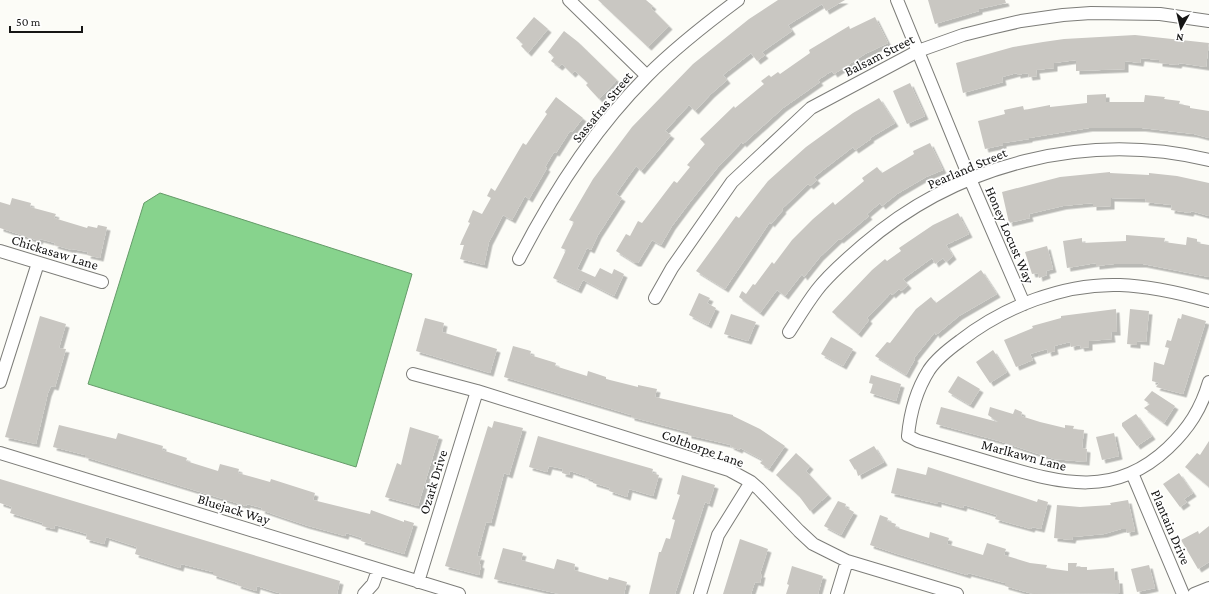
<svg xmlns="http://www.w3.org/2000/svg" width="1209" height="594" font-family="'Crimson Pro',serif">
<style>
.water{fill:#87d38d;stroke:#659a69}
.building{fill:#c9c7c2;filter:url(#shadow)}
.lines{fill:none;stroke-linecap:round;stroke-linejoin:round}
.minor-casing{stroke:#7d7d79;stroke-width:14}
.minor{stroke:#fff;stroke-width:12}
.labels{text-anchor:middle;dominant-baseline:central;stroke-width:3.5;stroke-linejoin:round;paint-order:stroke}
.street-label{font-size:14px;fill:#161615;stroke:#fff}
</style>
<defs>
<filter id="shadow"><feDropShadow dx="3.5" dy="3.5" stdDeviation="0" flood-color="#0004"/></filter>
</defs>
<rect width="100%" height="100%" fill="#fcfcf7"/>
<!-- water -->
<path class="water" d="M160,193L412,274L356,467L88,384L144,203Z"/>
<!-- building -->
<path class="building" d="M598,0H646L653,6L651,8L669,26L648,47Z
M778,0H845L826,11L822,4L788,25L792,31L762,52L765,55L757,61L751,53L723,75L727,80L711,94L695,111L689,105L665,131L671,135L641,171L636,166L616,194L622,198L598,235L591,250L587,248L577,269L595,277L600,268L612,274L614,269L624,274L614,296L583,280L578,290L553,278L566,250L561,248L574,222L569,220L593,179L632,127L693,64L749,19Z
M928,0H1005L1006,3L979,9V11L935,24Z
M534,17L548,29L528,53L521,46L523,44L516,38Z
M875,17L888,43L865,54L834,74L832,71L818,80L820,82L783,108L743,144L742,142L718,167L690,202L672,226L661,245L652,240L638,263H635L616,251L626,234L630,236L638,221L642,223L674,181L677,183L690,167L687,165L705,144L700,139L734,106L735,108L764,84L761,81L769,75L771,77L778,72L780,74L810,53L809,50L849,26L850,29Z
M564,31L578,42L617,80L599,99L586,85L588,83L575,71L572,74L562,64L559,67L551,61L554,57L548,52Z
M1135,35L1209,43L1206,67L1179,63L1178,65L1159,63V60L1141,58L1140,63L1125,61V69L1076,71V60L1054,63V68L1036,70L1037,76L1029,77L1028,73L1017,75V73L1002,77L1003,82L963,93L956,63L1013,47L1043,42L1064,39Z
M910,83L925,116L907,124L893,91Z
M1106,94V102H1144L1145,95L1165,97L1164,99L1180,101L1179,104L1190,106V108L1209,111V138L1194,134L1142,128H1089L1029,138V139L1003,143V145L985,149L978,121L1005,114L1004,110L1023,106L1024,110L1050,105V107L1087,103V95Z
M556,97L583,118L572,132L570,131L556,153L554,152L545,167L547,168L529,199L525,196L512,220L503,215L489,242L484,265L460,259L464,245H460L462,240L470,223L468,222L473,210L482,214L491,198L487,196L491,188L495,191L523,143L526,145L547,114L545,112Z
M879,98L895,123L870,138L871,139L855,150L853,147L814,177L817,180L810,186L808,184L782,209L783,210L771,224L770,222L725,289L696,271L736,216L739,218L768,181L806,147L853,113Z
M930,143L943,170L926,177L897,194L882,206L880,203L867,214L869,216L840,240L839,239L820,257L804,277L802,274L785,296L777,290L760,313L739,297L742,291L746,294L753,284L755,285L772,262L774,264L792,240L813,219L833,202L835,205L864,181L862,178L877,167L882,173L914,154L913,151Z
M1110,172V173L1149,175V173L1177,176L1209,183V216L1191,211L1190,213L1171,210L1172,205L1145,202L1146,199L1111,198V206L1093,207V203L1063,206L1029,214L1030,218L1009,223L1002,192L1060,177Z
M12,198L31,203L30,207L56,214L54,218L87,228L88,226L97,228L98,225L107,227L100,258L87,255L88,252L72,249V250L54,245L55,243L40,239L39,241L0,228V202L10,205Z
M958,213L969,234L946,245L953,256L946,262L943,258L935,264L932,258L903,279L908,285L901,291L899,289L892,295L891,293L867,318L869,320L858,334L832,312L872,270L885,259L887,261L901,251L899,248L933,225Z
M1126,235L1165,238L1164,242L1186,245L1187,237L1197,239V243L1209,245V277L1143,264H1114L1096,266V263L1067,268L1063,241L1082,238V243L1126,241Z
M1047,246L1053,269L1046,271L1047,275L1039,278L1038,273L1032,274L1025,252Z
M981,270L997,294L959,316L936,335L935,332L914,358L915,359L906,375L875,356L887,342L890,343L916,309L931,297L936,303Z
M699,293L710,298L707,303L716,308L708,325L689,315Z
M1116,309L1117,332H1111L1112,339L1089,341V347L1081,348L1080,345L1071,347L1070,342L1054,346L1055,351L1048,353L1047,349L1030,354L1033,360L1016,367L1004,340L1033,328L1032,326L1061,318V316Z
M1130,309L1149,311L1146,342L1137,341V345L1127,344Z
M731,314L756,322L748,341L724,334Z
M1182,314L1206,321L1183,394L1156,387L1159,383L1152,381L1154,362L1164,365L1169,348L1165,347L1167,340L1171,341L1178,318L1181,319Z
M40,316L66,324L59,348L66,349L55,387L51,386L48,393L36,444L5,437Z
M425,318L444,323L442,332L497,349L490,373L416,351Z
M831,337L853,349L843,366L821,354Z
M513,346L531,351L530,355L556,363L555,366L587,376L588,371L606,377V379L638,387V385L657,389L655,397L733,415V416L760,429L785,446L769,469L760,463L763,460L740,448L739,450L730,446L731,445L688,435V432L631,417V415L504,377Z
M993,350L1007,372L990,383L976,362Z
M871,375L901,384L896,401L870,393L873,384L869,383Z
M958,376L980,389L970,405L948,392Z
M1152,391L1175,406L1164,423L1144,408L1150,404L1144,400Z
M941,407L998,422L988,415L990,407L1013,414L1015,409L1022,412L1021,416L1040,422L1065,428V425L1074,426L1073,429L1084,430L1082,448L1087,449L1086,462L1054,459L999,441L936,424Z
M1136,414L1152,436L1137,446L1122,426V423Z
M494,421L523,428L509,475L504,473L491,523L486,522L477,556L481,557L479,564L481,565L479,575L445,566L488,426L492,428Z
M59,425L116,439L118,433L163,446L162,450L187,458L186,461L218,471L220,464L239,469L238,473L270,482L271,479L315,493L313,500L370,514L371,510L404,522V520L414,523L404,554L361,541L362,538L346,533L345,536L305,525L261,510L262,508L247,504L246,506L85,457V455L53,447Z
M410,427L439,436L418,506L385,497L397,463L401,465Z
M1114,433L1119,456L1102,460L1096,437Z
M538,436L653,469L652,473L659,475L653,496L629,489L627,497L609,491L610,488L593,483V480L585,477V476L570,471L569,475L562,473L563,469L549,466L547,472L529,467Z
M1209,441V487L1185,467L1197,453L1200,455Z
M874,446L884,462L858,476L856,469L855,470L849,460Z
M796,453L810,466L806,471L828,495L810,511L799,496L776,475Z
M928,467L1022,497L1037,502L1038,499L1048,502L1041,529L1032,527L1031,529L995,519L997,515L964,505L963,508L938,501V504L891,493L897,468L926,475Z
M1179,473L1193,493L1184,499L1187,502L1180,507L1163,484Z
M682,475L715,485L709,504L705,502L675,594H649L659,552H661L666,538L670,539L675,520L672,519L680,495L677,494Z
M0,479L340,581L337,594H282L257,586L256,591L237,585L238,583L213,575V572L181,564L180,568L135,554L137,547L106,537L104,544L86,539L87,534L55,525L54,529L42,526L43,523L10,513L12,507L0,503Z
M1128,500L1135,531L1127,533L1126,529H1121L1104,534L1073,537L1072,540L1054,538L1057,505L1080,507L1111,505L1110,503Z
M838,501L846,504L845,507L854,512L841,535L824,526Z
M880,515L888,518L887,521L896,524L895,527L929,538L930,532L949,538L947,544L983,555L987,543L1006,549L1004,555L1030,563L1047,565L1046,568L1068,571V563H1077L1076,567H1087V570L1114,568L1115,580H1119L1120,593L1033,594L1005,586V583L968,573L967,575L894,553L870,545Z
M1209,526V562L1198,569L1181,540L1198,531L1199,534Z
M740,539L768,549L760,574H762L760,583L755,582L751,594H723Z
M503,548L523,553L521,560L554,569L557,559L575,564L574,570L608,580L609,577L627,582L624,594H559L494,579Z
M1149,565L1155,588L1137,592L1131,569Z
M792,566L823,576L818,594H786L789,585L787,584Z"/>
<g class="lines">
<!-- minor casing -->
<g class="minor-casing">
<path id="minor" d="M569,0L647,76
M897,0L970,179L1024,304
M0,251L102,282
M519,259C553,193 595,128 647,76C675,48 707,23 738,0
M655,298L672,268L732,182L811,108L918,51L963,35L991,28L1021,21L1063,15L1091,13L1160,14L1209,21
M1209,301C1180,293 1150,286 1120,285C1063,283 1004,307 960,341C949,349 937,358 929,370C917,389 910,414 908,436L918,441C945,449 972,457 999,465C1062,484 1115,498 1168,448C1189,428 1201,409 1209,382
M789,332C798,318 807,303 817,290C830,273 847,259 863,245C958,163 1087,131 1209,160
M413,374L477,391L729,470L751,482L759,489L799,531L813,544L847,561L957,594
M0,382L38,263
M0,453L459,594
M1132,473L1183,594
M418,582L477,391
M364,594L373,584L378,570
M700,594L718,535L751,482
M837,594L847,561
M1194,594L1209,588"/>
</g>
<!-- minor -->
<use href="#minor" class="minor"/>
</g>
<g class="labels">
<!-- street labels -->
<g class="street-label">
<text transform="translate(879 55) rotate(-27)">Balsam Street</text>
<text transform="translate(602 107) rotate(-51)">Sassafras Street</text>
<text transform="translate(967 168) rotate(-23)">Pearland Street</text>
<text transform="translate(1010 235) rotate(67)">Honey Locust Way</text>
<text transform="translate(55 252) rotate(17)">Chickasaw Lane</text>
<text transform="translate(703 448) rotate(20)">Colthorpe Lane</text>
<text transform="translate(1024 455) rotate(15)">Marlkawn Lane</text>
<text transform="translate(433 482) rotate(-73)">Ozark Drive</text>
<text transform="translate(234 509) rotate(17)">Bluejack Way</text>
<text transform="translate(1171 527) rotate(67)">Plantain Drive</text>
</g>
</g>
<!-- north arrow -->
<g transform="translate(1181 28) rotate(188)" stroke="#ffffff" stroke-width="3" paint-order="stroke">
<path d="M0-3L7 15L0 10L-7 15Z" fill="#161615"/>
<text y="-6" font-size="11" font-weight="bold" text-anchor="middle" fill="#161615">N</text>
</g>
<!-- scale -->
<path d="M10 26v6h72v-6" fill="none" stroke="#161615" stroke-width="2"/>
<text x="16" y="26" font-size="12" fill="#161615" stroke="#ffffff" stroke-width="3" paint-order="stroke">50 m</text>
</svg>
